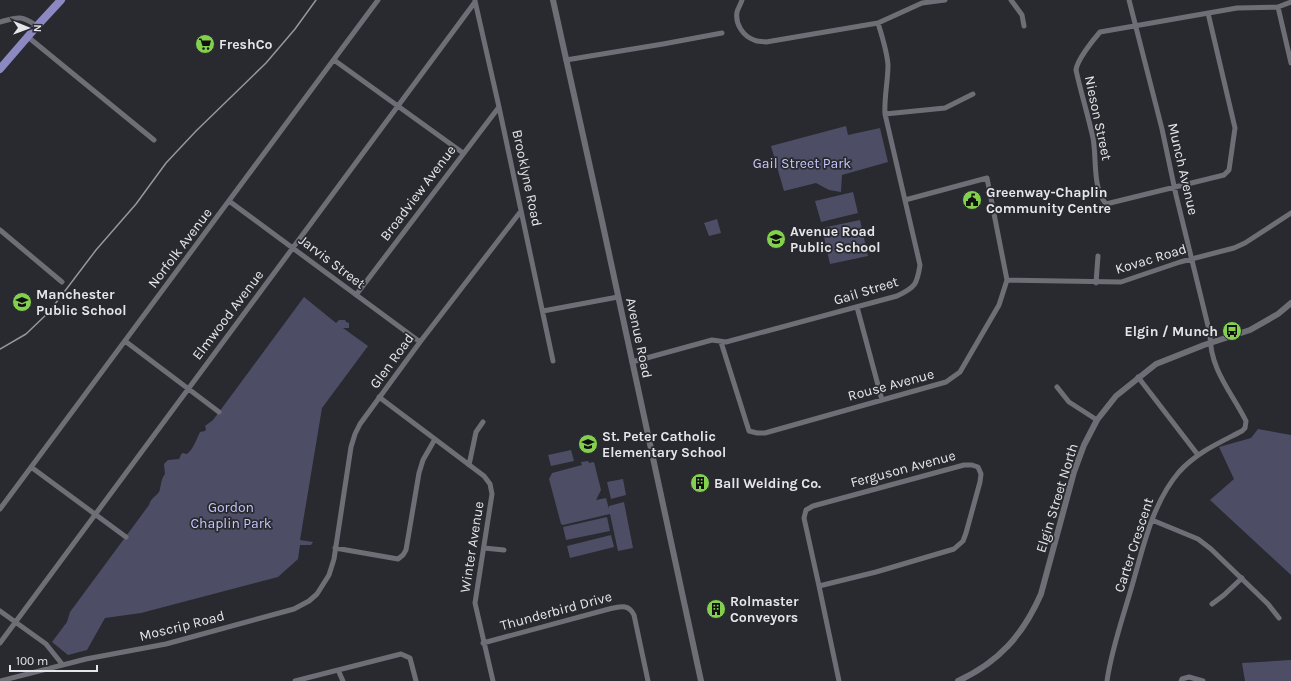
<svg xmlns="http://www.w3.org/2000/svg" width="1291" height="681" font-family="Karla,sans-serif">
<style>
.green{fill:#4d4d66}
.lines{fill:none;stroke-linecap:round;stroke-linejoin:round}
.minor{stroke:#6e6e76;stroke-width:5}
.tertiary{stroke:#6e6e76;stroke-width:6}
.primary{stroke:#8b88c2;stroke-width:8}
.rail{stroke:#96969c;stroke-width:1.5}
.labels{text-anchor:middle;dominant-baseline:central;stroke-width:3.5;stroke-linejoin:round;paint-order:stroke}
.poi-label{font-size:14px;font-weight:bold;fill:#e6e6ea;stroke:#292930;text-anchor:start}
.street-label{font-size:14px;fill:#e6e6ea;stroke:#292930}
.park-label{font-size:14px;fill:#c6c6fc;stroke:#292930}
</style>
<rect width="100%" height="100%" fill="#292930"/>
<!-- green -->
<path class="green" d="M846,126L848,135L880,128L888,162L842,175L841,192L829,190L816,183L784,191L771,146Z
M853,192L858,213L821,222L815,201Z
M717,219L721,233L709,236L704,223Z
M860,220L868,256L830,264L822,228Z
M304,297L336,323L339,320H345L346,322L349,323V328H343L368,346L322,408L300,540L313,542L311,545H300L298,559L278,577L141,613L105,618L87,650L68,655L52,642L67,622L70,612L149,505C151,498 155,497 159,492C161,489 160,480 165,474L164,464L168,460L179,459L182,453L187,454C194,448 196,440 200,432L205,431L206,429L205,426L213,420L225,404Z
M1258,429L1291,435V575L1210,500L1234,479L1219,447L1251,438Z
M571,450L574,461L551,466L548,455Z
M588,461L589,463L594,462L601,490L596,500L606,498L609,509V506L624,502L633,548L618,551L610,514L563,525L561,524L549,479L552,473L582,465L581,462Z
M623,479L626,495L611,499L607,482Z
M607,517L610,531L566,540L563,527Z
M611,535L614,547L570,558L567,546Z
M1291,660V681H1245L1242,663Z"/>
<g class="lines">
<!-- minor -->
<path class="minor" d="M742,0C741,4 738,8 737,12C735,24 743,36 754,40C758,42 762,41 766,42L878,23L922,3L945,0
M1011,0L1022,15L1024,26
M475,1L499,107L553,361
M1278,7L1291,63
M1208,13L1235,128L1229,170L1224,175L1106,204C1092,187 1097,159 1093,138C1088,115 1081,93 1076,70C1077,60 1093,40 1100,32L1237,8L1278,7L1291,2
M0,22C18,17 21,15 37,26
M28,37L154,140
M334,60L463,153
M566,60L663,44L722,33
M885,114L945,108L973,94
M229,201L420,342
M0,230L62,282
M1007,280L1121,282L1180,262L1234,248L1245,243L1291,213
M1096,283L1098,256
M356,295L499,107
M857,307L882,400
M543,311L618,297
M125,341L219,412
M721,342L749,431L757,433H765L946,382L960,372L999,305L1007,280L987,178L905,200
M632,362L712,340L726,342L897,296C916,287 917,284 920,265L885,114C884,97 888,81 888,65C887,51 882,36 878,23
M1138,377L1198,455
M1057,387L1069,402L1097,420
M379,397L484,476L490,484L492,494L475,603L493,681
M469,465L476,432L483,422
M31,467L126,537
M0,509L378,0
M1152,520L1198,539L1211,549L1268,604L1279,618
M335,548L398,559L403,555L406,550L419,473L423,460L435,439
M484,548L504,550
M819,586L876,572L954,549L963,541L966,533L980,482L981,474L978,467L972,465H964L813,506L806,510L804,518L819,586L839,681
M1212,604L1224,595L1242,578
M0,611L46,644L62,664
M0,643L475,2
M483,643L609,609C620,607 628,603 634,615L648,681
M338,670L343,681
M0,681L86,659L166,644L294,609L309,601L317,594L329,575L334,559L351,447L355,434L360,424L420,342L521,211
M295,681L401,654L410,658L416,681
M1107,681C1111,652 1121,623 1129,596C1142,554 1150,506 1179,472C1197,452 1219,443 1242,431L1245,428L1246,421C1231,391 1210,370 1210,334L1176,195L1162,129L1129,0
M1181,681L1182,679L1189,677L1203,681"/>
<!-- tertiary -->
<path class="tertiary" d="M553,0L602,221L701,681
M958,681C999,662 1023,635 1041,594L1074,472L1084,445L1097,420L1116,396L1156,364L1204,345L1250,330L1278,314L1291,303"/>
<!-- primary -->
<path class="primary" d="M0,69L37,26L61,0"/>
<!-- rail -->
<path class="rail" d="M0,349L26,334L49,312L96,250L136,204L166,163L196,131L266,63L295,29L316,0"/>
</g>
<!-- icons -->
<defs>
<g id="supermarket-disc" transform="scale(1)"><circle r="9.5" fill="#83d04e" stroke="#292930"/><path d="M-6-5.5h2.5l.6 2H6L4.5 2H-2.5L-4.4-4H-6ZM-1.5 3.2a1.3 1.3 0 1 0 .1 0ZM3 3.2a1.3 1.3 0 1 0 .1 0Z" fill="#111"/></g>
<g id="civic-disc" transform="scale(1)"><circle r="9.5" fill="#83d04e" stroke="#292930"/><path d="M-.6-6.5H3V-4.5H.6V-3L4-1V1h2V6H-6V1h2V-1L-.6-3ZM-1.2 2.5V6h2.4V2.5Z" fill="#111"/></g>
<g id="school-disc" transform="scale(1)"><circle r="9.5" fill="#83d04e" stroke="#292930"/><path d="M0-5L7-2L0 1L-7-2ZM-4 1L0 2.5L4 1V4Q0 6-4 4Z" fill="#111"/></g>
<g id="bus-disc" transform="scale(1)"><circle r="9.5" fill="#83d04e" stroke="#292930"/><path d="M-5-6H5V4H4V6H2V4H-2V6H-4V4H-5ZM-3.5-4V0h7V-4ZM-3.5 1.2v1.5H-2V1.2ZM2 1.2v1.5H3.5V1.2Z" fill="#111"/></g>
<g id="building-disc" transform="scale(1)"><circle r="9.5" fill="#83d04e" stroke="#292930"/><path d="M-4-6H4V6H1V3H-1V6H-4ZM-2.5-4.3h1.7v1.8h-1.7ZM.8-4.3h1.7v1.8H.8ZM-2.5-1h1.7V.8h-1.7ZM.8-1h1.7V.8H.8Z" fill="#111"/></g>
</defs>
<g fill-rule="evenodd">
<use href="#supermarket-disc" x="205" y="44"/>
<use href="#civic-disc" x="972" y="200"/>
<use href="#school-disc" x="776" y="239"/>
<use href="#school-disc" x="22" y="302"/>
<use href="#bus-disc" x="1232" y="331"/>
<use href="#school-disc" x="588" y="444"/>
<use href="#building-disc" x="700" y="483"/>
<use href="#building-disc" x="716" y="609"/>
</g>
<g class="labels">
<!-- poi labels -->
<g class="poi-label">
<text x="219" y="44">FreshCo</text>
<text x="986" y="192">Greenway-Chaplin<tspan x="986" dy="16">Community Centre</tspan></text>
<text x="790" y="231">Avenue Road<tspan x="790" dy="16">Public School</tspan></text>
<text x="36" y="294">Manchester<tspan x="36" dy="16">Public School</tspan></text>
<text x="1218" y="331" text-anchor="end">Elgin / Munch</text>
<text x="602" y="436">St. Peter Catholic<tspan x="602" dy="16">Elementary School</tspan></text>
<text x="714" y="483">Ball Welding Co.</text>
<text x="730" y="601">Rolmaster<tspan x="730" dy="16">Conveyors</tspan></text>
</g>
<!-- street labels -->
<g class="street-label">
<text transform="translate(1098 118) rotate(78)">Nieson Street</text>
<text transform="translate(1183 169) rotate(77)">Munch Avenue</text>
<text transform="translate(527 178) rotate(78)">Brooklyne Road</text>
<text transform="translate(418 193) rotate(-53)">Broadview Avenue</text>
<text transform="translate(180 248) rotate(-53)">Norfolk Avenue</text>
<text transform="translate(1151 259) rotate(-17)">Kovac Road</text>
<text transform="translate(332 262) rotate(37)">Jarvis Street</text>
<text transform="translate(866 291) rotate(-17)">Gail Street</text>
<text transform="translate(228 315) rotate(-53)">Elmwood Avenue</text>
<text transform="translate(639 338) rotate(78)">Avenue Road</text>
<text transform="translate(392 361) rotate(-54)">Glen Road</text>
<text transform="translate(891 385) rotate(-15)">Rouse Avenue</text>
<text transform="translate(903 469) rotate(-15)">Ferguson Avenue</text>
<text transform="translate(1057 498) rotate(-73)">Elgin Street North</text>
<text transform="translate(1134 545) rotate(-72)">Carter Crescent</text>
<text transform="translate(472 547) rotate(-81)">Winter Avenue</text>
<text transform="translate(556 611) rotate(-15)">Thunderbird Drive</text>
<text transform="translate(182 626) rotate(-14)">Moscrip Road</text>
</g>
<!-- park labels -->
<g class="park-label">
<text x="802" y="163">Gail Street Park</text>
<text x="231" y="507">Gordon<tspan x="231" dy="16">Chaplin Park</tspan></text>
</g>
</g>
<!-- north arrow -->
<g transform="translate(28 28) rotate(91)" stroke="#292930" stroke-width="3" paint-order="stroke">
<path d="M0-3L7 15L0 10L-7 15Z" fill="#e6e6ea"/>
<text y="-6" font-size="11" font-weight="bold" text-anchor="middle" fill="#e6e6ea">N</text>
</g>
<!-- scale -->
<path d="M10 665v6h87v-6" fill="none" stroke="#e6e6ea" stroke-width="2"/>
<text x="16" y="665" font-size="12" fill="#e6e6ea" stroke="#292930" stroke-width="3" paint-order="stroke">100 m</text>
</svg>
